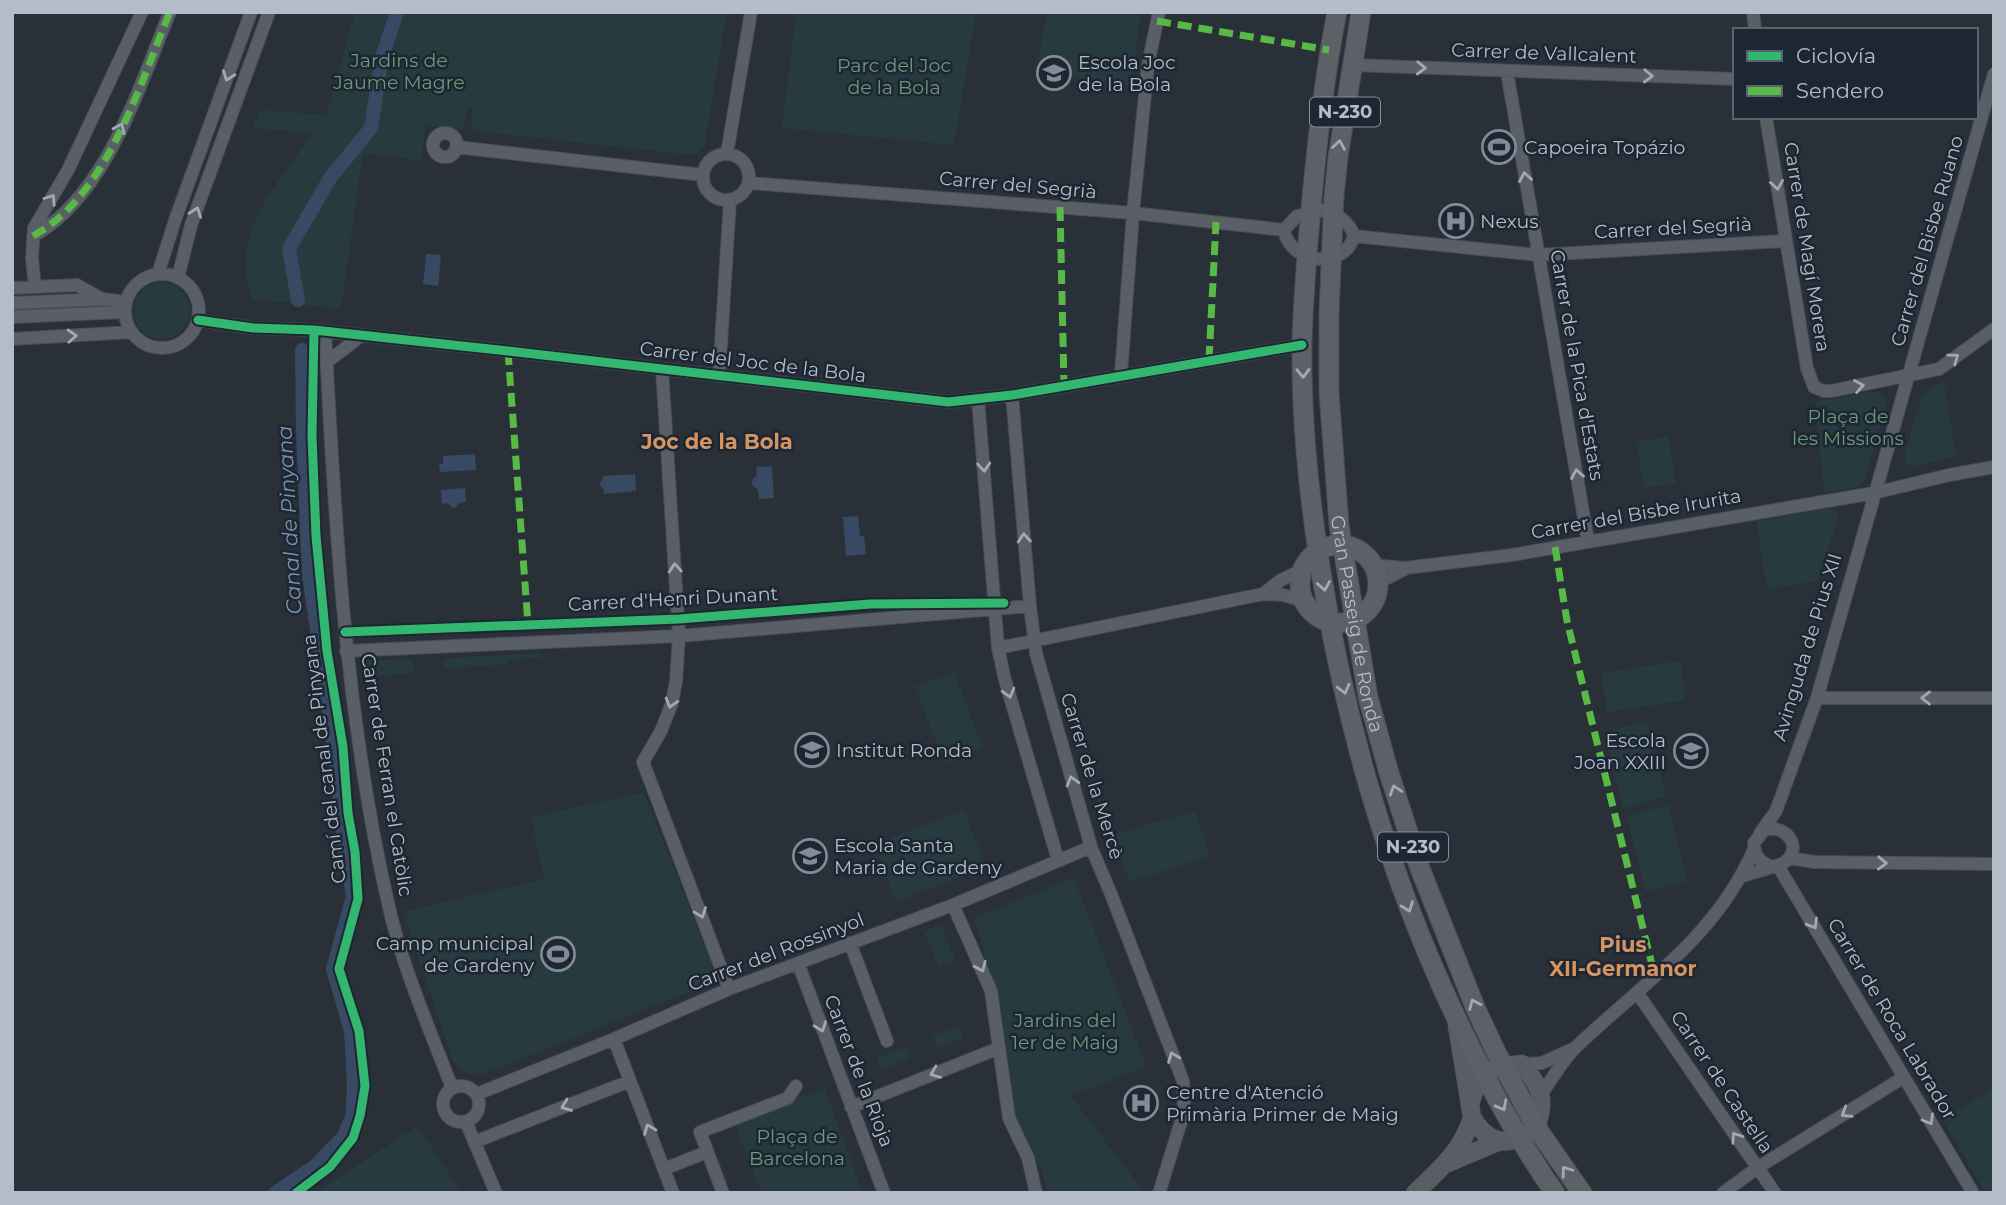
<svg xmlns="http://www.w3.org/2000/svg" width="2006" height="1205" font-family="Montserrat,sans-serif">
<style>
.green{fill:#273a3e}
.water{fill:#384963}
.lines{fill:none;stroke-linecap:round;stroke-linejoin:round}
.canal{stroke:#384963;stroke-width:14}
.street-casing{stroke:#484c53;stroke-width:14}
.secondary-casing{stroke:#484c53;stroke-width:19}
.primary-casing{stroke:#484c55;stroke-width:21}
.street{stroke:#5a5e66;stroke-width:12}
.secondary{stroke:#595d64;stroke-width:18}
.primary{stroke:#5c6168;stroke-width:19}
.quiet{stroke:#58b947;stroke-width:7;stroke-dasharray:14 7;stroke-linecap:butt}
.cycleway-casing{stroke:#1d2633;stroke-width:13}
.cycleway{stroke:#33b770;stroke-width:9}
.oneway{stroke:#a2a9b5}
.oneway2{stroke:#a2aab6}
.labels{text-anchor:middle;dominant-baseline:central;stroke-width:5;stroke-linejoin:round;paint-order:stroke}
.shield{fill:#1d2633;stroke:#878f9c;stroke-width:2}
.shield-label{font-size:18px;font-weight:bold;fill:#b4bcc9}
.street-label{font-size:19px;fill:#b4bcc9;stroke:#1d2633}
.park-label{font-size:19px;fill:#6b9a76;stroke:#1d2633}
.poi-label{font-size:19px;fill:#b4bcc9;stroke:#1d2633;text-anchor:start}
.neighbourhood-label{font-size:21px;font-weight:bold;fill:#d59563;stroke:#1d2633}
.water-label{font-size:21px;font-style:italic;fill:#7c92b1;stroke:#1d2633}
</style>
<rect width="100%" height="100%" fill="#2a3038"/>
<!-- green -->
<path class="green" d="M356,12H727L704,148L693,155L473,131L472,110L468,108L463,130L425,125L422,161L363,153L341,309L252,299C228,229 278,187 312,133L253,128L260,110L325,115C340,82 342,46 356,12Z
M796,12H976L954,145L782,128Z
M1046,12H1114L1141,16L1130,86L1037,71Z
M134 311a28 28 0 1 1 56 0a28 28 0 1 1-56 0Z
M1944,382L1956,456L1921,465H1906L1904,456L1922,394Z
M1871,392L1881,393L1887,404L1865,479L1859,487L1824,493L1815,401Z
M1668,436L1676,483L1644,488L1636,442Z
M1828,508L1835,510L1839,515L1818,581L1767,589L1756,521Z
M542,653V658L509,660V664L444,669V658Z
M413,659L414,673L364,678L362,661Z
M1680,661L1686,700L1607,712L1601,673Z
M954,672L983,748L944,763L915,687Z
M1647,721L1666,797L1623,808L1605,732Z
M644,792L712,965L713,973L706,985L486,1073C470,1075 461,1072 452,1058L404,915L406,911L544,879L531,817Z
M1668,805L1687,881L1645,891L1626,816Z
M964,810L986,867L896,902L874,844Z
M1195,811L1210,856L1129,882L1114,834Z
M1074,878L1146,1066L1071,1096L1145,1193H1047L1043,1173L1012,1108L997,997L974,918Z
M941,925L956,961L939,968L924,932Z
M958,1026L963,1038L937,1048L933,1036Z
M907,1046L911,1058L881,1070L877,1058Z
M825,1088L862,1193H761L734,1123Z
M1994,1089V1193H1985L1942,1118Z
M418,1126L462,1193H315Z"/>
<!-- water -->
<path class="water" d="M426,254L441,255L438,286L423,284Z
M475,454L476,470L440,472L439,464H443V456Z
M772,466L774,498L759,499L758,490L751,484L753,479L757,476L756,467Z
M635,474L636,491L604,494V490L599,484L604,476Z
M465,488L466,502L459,503L456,508L451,507L448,503L442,504L441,490Z
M858,516L860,536H864L866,554L846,556L843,517Z"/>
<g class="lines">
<!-- canal -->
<path class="canal" d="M298,300L289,249L330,178L371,128L382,57L397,12
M275,1193L315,1166L344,1136L352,1117L354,1088L351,1031L333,969L353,896L345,851L335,752L309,575L303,431L302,350"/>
<!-- street casing -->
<g class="street-casing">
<path id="street" d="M1753,12L1755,30
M1353,65L1735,79
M1507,72L1588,541
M1766,117L1807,368L1814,387L1824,391H1831L1939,369L1994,329
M433 145a12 12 0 1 1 24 0a12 12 0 1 1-24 0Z
M456,147L703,175
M727,153L751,12
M703 177a23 23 0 1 1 46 0a23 23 0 1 1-46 0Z
M749,183L1133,213L1284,230
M1323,210C1338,214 1349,221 1354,236C1344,271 1290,264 1284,230L1297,216Z
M33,236C107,196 139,86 170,12
M1354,236L1538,255L1786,241
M158,274L175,220L251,12
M125 311a37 37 0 1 1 74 0a37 37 0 1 1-74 0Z
M178,278L191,225L269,12
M35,287L32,258L34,228L68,170L142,12
M12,288L77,285L102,299
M12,303L102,299L126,302
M12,317L125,312
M198,320L253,328L314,330L508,351L948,402L1012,395L1302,345
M325,331C335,523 345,715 388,903C402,967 429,1027 452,1088
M12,339L132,332
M327,362L362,335
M662,369L679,636L676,681L672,703L661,731L643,762L729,989
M1121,374L1133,213L1148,65L1159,12
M719,376L730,200
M1012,395L1030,606L1036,653L1091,847L1111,894L1183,1081L1184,1112L1159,1193
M978,399L998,648L1005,680L1058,860
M1373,565L1405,568L1512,555L1874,493L1949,475L1994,467
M1378,583L1405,569
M1263,594L1281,580L1302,570
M998,648L1263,594L1283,595L1304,601
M346,651L679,636L1030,606
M1817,698H1994
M1760,833L1776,811L1817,698L1994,74
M1789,858L1815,862L1994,864
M1778,866L1973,1193
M1743,876C1751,873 1782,865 1785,862C1804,847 1785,823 1764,830L1754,843C1754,855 1759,862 1770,866
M953,905L991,991L1009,1118L1028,1158L1036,1193
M850,943L887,1041
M798,963L884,1193
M1638,994L1775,1193
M614,1039L673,1193
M1522,1064L1542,1063L1573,1049
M443 1104a18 18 0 1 1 36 0a18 18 0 1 1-36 0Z
M477,1094L614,1039L729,989L953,905L1091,847
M1541,1094C1553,1079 1562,1060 1576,1047C1643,983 1716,937 1754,849
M851,1107L999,1048
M466,1122L496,1193
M474,1142L630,1081
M664,1169L707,1152
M723,1193L700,1132L788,1098L796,1086
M1723,1193L1757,1168L1904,1077"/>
</g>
<!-- secondary casing -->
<g class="secondary-casing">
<path id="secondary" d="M1457,1026L1472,1117C1488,1145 1512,1149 1536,1127C1547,1099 1540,1086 1522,1064C1490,1067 1478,1072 1470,1105
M1448,1163L1500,1141
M1415,1193C1439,1170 1463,1150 1472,1117"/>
</g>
<!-- primary casing -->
<g class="primary-casing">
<g id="primary">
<path d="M1337,12C1324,77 1317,142 1311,208C1307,253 1303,299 1302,344C1301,420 1309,497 1321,572C1344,715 1383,855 1442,987C1474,1058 1510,1129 1555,1193"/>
<path id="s1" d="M1361,12L1338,157L1334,196L1329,313V393L1339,525L1368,697L1389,773L1419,866L1475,1007L1496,1052L1536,1127L1582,1193"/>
<circle cx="1339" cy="584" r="39"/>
</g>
</g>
<!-- street -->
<use href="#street" class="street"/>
<!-- secondary -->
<use href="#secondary" class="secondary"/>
<!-- primary -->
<use href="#primary" class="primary"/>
<!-- quiet -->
<path class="quiet" d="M1157,21L1329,50
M1060,207L1064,385
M33,236C107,196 139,86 170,12
M508,351L528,625
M1209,360L1216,222
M1555,547L1567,621L1655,977"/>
<!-- cycleway casing -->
<g class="cycleway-casing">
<path id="cycleway" d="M198,320L253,328L314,330L508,351L948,402L1012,395L1302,345
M345,632L679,619L870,604L1004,603
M296,1193L330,1167L353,1138L360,1116L365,1086L359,1031L339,969L358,899L355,852L348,813L343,747L327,651L316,536L312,436L314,330"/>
</g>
<!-- cycleway -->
<use href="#cycleway" class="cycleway"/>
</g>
<!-- one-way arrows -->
<defs><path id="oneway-chevron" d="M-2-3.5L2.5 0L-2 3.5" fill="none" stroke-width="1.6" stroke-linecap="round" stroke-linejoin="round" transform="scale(1.75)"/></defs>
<g class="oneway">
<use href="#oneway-chevron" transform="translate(1421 68) rotate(2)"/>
<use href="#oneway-chevron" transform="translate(228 76) rotate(110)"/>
<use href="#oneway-chevron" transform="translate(1648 76) rotate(2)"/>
<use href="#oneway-chevron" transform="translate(120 128) rotate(-66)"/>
<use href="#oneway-chevron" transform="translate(1525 177) rotate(-100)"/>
<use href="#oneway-chevron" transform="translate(1777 185) rotate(81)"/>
<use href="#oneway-chevron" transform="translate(51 199) rotate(-56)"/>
<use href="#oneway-chevron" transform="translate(196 212) rotate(-70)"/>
<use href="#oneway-chevron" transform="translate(72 336) rotate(-3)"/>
<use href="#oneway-chevron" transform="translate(1954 358) rotate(-36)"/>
<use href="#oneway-chevron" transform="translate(1859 386) rotate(-10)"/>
<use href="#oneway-chevron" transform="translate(984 467) rotate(85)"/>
<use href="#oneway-chevron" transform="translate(1577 474) rotate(-100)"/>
<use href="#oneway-chevron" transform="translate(1024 538) rotate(-95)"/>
<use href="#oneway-chevron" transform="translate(675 568) rotate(-94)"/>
<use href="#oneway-chevron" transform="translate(1009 693) rotate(74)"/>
<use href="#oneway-chevron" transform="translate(1926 698) rotate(180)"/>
<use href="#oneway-chevron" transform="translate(671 703) rotate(106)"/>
<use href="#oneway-chevron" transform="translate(1072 781) rotate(-106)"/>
<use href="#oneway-chevron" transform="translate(1882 863) rotate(1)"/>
<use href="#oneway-chevron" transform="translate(701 913) rotate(69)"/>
<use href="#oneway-chevron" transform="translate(1813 924) rotate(59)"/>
<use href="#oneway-chevron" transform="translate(981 967) rotate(66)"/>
<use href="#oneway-chevron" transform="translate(821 1027) rotate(70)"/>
<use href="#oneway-chevron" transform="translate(1173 1057) rotate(-111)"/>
<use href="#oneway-chevron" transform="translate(935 1073) rotate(158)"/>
<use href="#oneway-chevron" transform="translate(566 1106) rotate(159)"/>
<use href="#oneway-chevron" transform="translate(1846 1113) rotate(148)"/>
<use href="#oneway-chevron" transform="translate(1929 1120) rotate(60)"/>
<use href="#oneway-chevron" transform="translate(649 1129) rotate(-111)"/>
<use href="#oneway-chevron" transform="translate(1736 1137) rotate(-124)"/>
</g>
<g class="oneway2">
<use href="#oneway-chevron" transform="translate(1339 145) rotate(-81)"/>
<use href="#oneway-chevron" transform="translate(1303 373) rotate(89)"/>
<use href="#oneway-chevron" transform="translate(1324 586) rotate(81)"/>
<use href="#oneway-chevron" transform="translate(1344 689) rotate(76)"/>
<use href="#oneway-chevron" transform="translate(1395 790) rotate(-108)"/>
<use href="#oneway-chevron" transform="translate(1408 907) rotate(69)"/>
<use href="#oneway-chevron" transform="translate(1474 1004) rotate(-113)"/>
<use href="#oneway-chevron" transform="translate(1502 1106) rotate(61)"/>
<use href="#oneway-chevron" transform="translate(1566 1171) rotate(-126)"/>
</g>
<!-- icons -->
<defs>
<g id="school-ring" transform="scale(1.75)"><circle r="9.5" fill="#1d2633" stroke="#848b96" stroke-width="1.5"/><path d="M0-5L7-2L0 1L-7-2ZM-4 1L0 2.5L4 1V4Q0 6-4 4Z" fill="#848b96"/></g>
<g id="stadium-ring" transform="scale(1.75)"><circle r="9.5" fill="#1d2633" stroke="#848b96" stroke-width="1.5"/><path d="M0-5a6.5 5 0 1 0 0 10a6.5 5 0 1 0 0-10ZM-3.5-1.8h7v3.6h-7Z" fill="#848b96"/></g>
<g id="hospital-ring" transform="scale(1.75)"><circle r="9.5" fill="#1d2633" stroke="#848b96" stroke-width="1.5"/><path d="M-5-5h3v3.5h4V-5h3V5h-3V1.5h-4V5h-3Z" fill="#848b96"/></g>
</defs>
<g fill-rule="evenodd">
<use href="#school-ring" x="1054" y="73"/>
<use href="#stadium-ring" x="1499" y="147"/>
<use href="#hospital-ring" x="1456" y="221"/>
<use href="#school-ring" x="812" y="750"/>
<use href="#school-ring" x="1691" y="751"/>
<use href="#school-ring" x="810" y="856"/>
<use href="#stadium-ring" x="558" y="954"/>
<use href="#hospital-ring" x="1141" y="1103"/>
</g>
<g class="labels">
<!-- shield labels -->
<g class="shield">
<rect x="1310" y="97.5" width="70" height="29" rx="5"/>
<rect x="1378" y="832.5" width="70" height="29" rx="5"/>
</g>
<g class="shield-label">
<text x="1345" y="112">N-230</text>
<text x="1413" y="847">N-230</text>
</g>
<!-- street labels -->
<g class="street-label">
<text transform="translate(1544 53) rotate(2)">Carrer de Vallcalent</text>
<text transform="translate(1018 185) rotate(5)">Carrer del Segrià</text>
<text transform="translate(1673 228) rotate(-3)">Carrer del Segrià</text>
<text transform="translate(1927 241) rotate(-74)">Carrer del Bisbe Ruano</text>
<text transform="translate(1807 247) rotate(81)">Carrer de Magí Morera</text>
<text transform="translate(753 362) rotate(7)">Carrer del Joc de la Bola</text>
<text transform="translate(1577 365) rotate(80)">Carrer de la Pica d'Estats</text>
<text transform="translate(1636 514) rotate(-10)">Carrer del Bisbe Irurita</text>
<text transform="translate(673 599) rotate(-3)">Carrer d'Henri Dunant</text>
<text stroke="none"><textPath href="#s1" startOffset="616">Gran Passeig de Ronda</textPath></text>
<text transform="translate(1807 647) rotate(-73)">Avinguda de Pius XII</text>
<text transform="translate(324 759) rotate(-97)">Camí del canal de Pinyana</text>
<text transform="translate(387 775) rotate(81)">Carrer de Ferran el Catòlic</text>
<text transform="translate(1092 776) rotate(73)">Carrer de la Mercè</text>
<text transform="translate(776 952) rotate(-21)">Carrer del Rossinyol</text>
<text transform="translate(1892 1019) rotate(59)">Carrer de Roca Labrador</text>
<text transform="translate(859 1071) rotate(69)">Carrer de la Rioja</text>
<text transform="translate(1722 1082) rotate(56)">Carrer de Castella</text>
</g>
<!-- park labels -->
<g class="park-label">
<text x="399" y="60">Jardins de<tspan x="399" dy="22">Jaume Magre</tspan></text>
<text x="894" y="65">Parc del Joc<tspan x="894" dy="22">de la Bola</tspan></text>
<text x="1848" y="416">Plaça de<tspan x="1848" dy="22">les Missions</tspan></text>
<text x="1065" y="1020">Jardins del<tspan x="1065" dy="22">1er de Maig</tspan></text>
<text x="797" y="1136">Plaça de<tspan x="797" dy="22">Barcelona</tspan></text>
</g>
<!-- poi labels -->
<g class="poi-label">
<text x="1078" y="62">Escola Joc<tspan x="1078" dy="22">de la Bola</tspan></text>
<text x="1524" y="147">Capoeira Topázio</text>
<text x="1480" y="221">Nexus</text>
<text x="1666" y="740" text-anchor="end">Escola<tspan x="1666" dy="22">Joan XXIII</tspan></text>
<text x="836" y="750">Institut Ronda</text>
<text x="834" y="845">Escola Santa<tspan x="834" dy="22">Maria de Gardeny</tspan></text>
<text x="534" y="943" text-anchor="end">Camp municipal<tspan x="534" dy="22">de Gardeny</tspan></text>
<text x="1166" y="1092">Centre d'Atenció<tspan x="1166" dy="22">Primària Primer de Maig</tspan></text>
</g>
<!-- neighbourhood labels -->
<g class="neighbourhood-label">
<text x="717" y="441">Joc de la Bola</text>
<text x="1623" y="944">Pius<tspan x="1623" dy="24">XII-Germanor</tspan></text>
</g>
<!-- water labels -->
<g class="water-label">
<text transform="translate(289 520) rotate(-93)">Canal de Pinyana</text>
</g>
</g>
<!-- border -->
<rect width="2006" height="1205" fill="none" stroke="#b4bcc9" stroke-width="28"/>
<!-- legend -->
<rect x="1733" y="28" width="245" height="91" fill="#1d2633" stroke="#59626f" stroke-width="2"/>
<rect x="1747" y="51" width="35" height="10" fill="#33b770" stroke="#59626f" stroke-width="2"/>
<text x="1796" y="63" font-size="21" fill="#b4bcc9">Ciclovía</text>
<rect x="1747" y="86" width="35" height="10" fill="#58b947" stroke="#59626f" stroke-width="2"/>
<text x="1796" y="98" font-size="21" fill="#b4bcc9">Sendero</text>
</svg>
